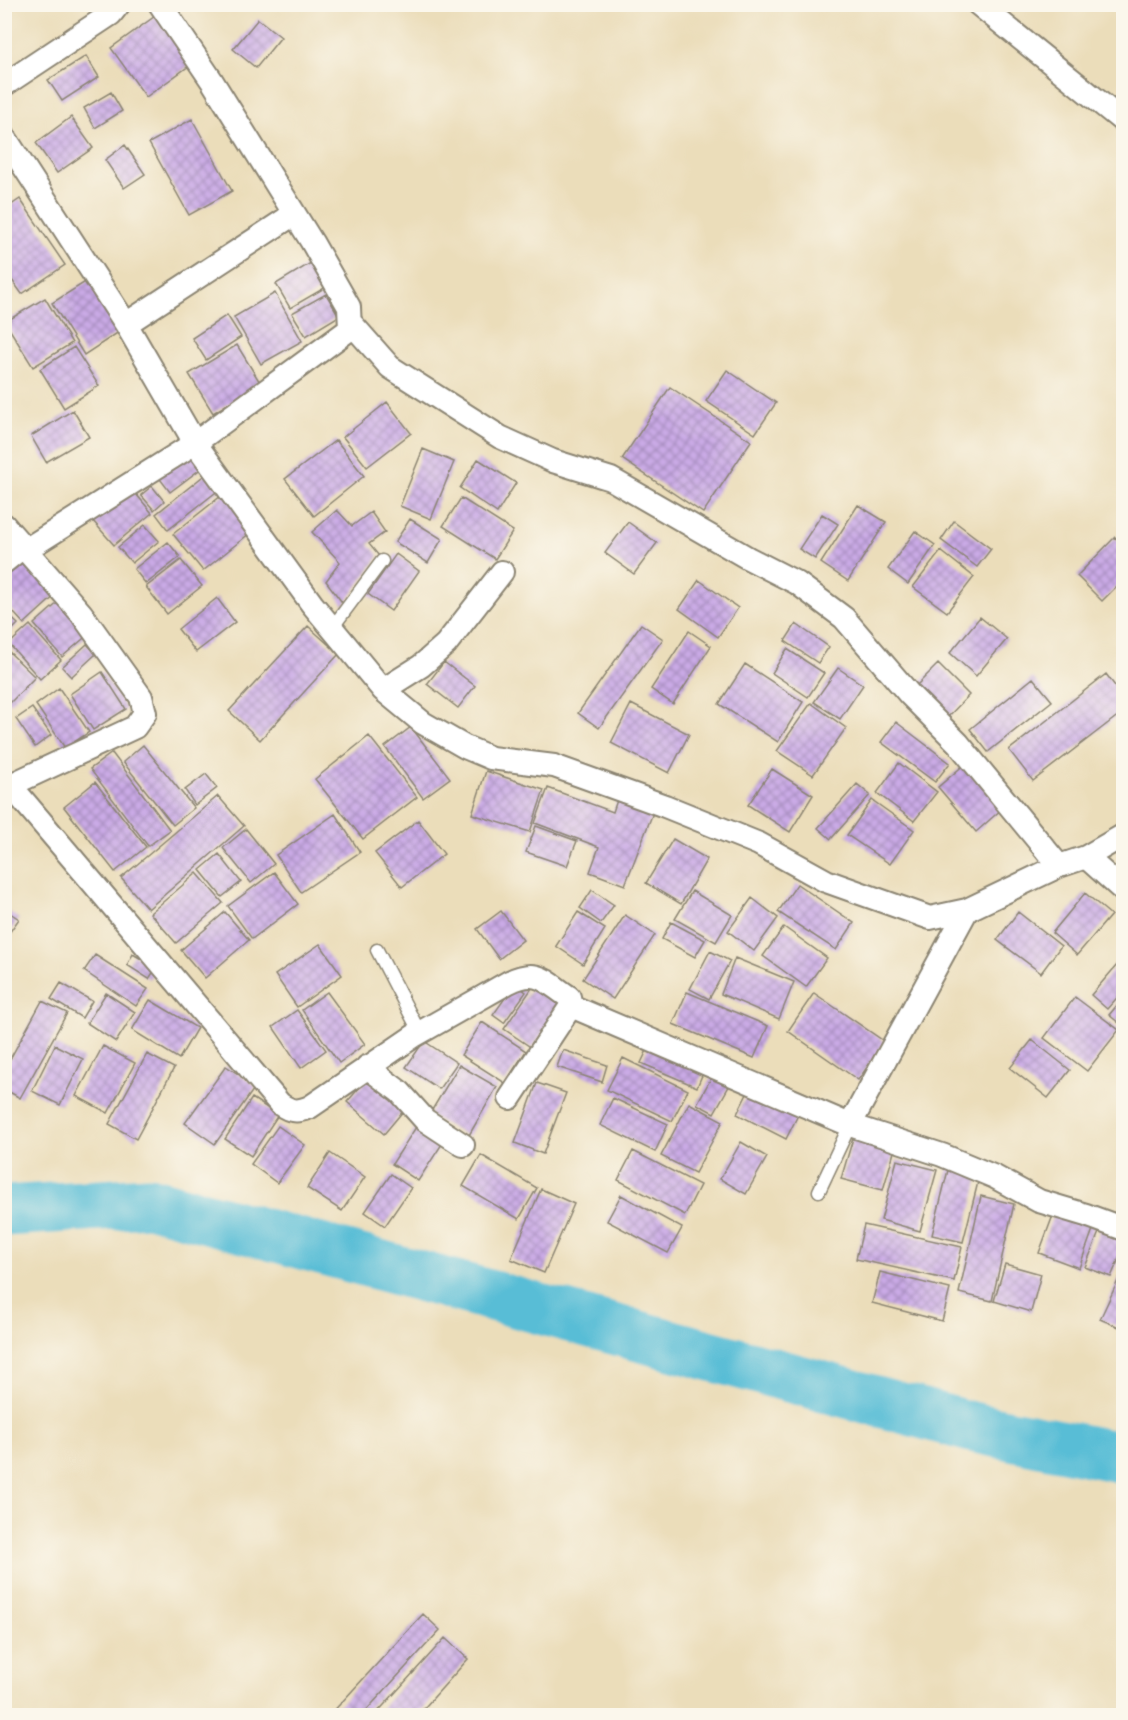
<svg xmlns="http://www.w3.org/2000/svg" width="1128" height="1720" font-family="'Libre Bodoni',serif">
<style>
.lines{fill:none;stroke-linecap:round;stroke-linejoin:round}
.river{stroke:#58bdd6;stroke-width:51}
.building{fill:url(#building-cross-hatch)}
.lane-casing{stroke:#8b8472;stroke-width:15}
.street-casing{stroke:#8b8472;stroke-width:26}
.lane{stroke:#fff;stroke-width:12}
.street{stroke:#fff;stroke-width:22}
</style>
<defs>
<pattern id="building-cross-hatch" width="8" height="8" patternUnits="userSpaceOnUse" patternTransform="scale(1.5)"><rect width="8" height="8" fill="#caaae6"/><path d="M0 0l8 8M0 8l8-8" fill="none" stroke="#a48bbb"/></pattern>
</defs>
<rect width="100%" height="100%" fill="#fbf7ec"/>
<filter id="ink" filterUnits="userSpaceOnUse"><feTurbulence type="fractalNoise" baseFrequency=".0167" numOctaves="2"/><feDisplacementMap in="SourceGraphic" scale="12" xChannelSelector="R" yChannelSelector="G"/><feConvolveMatrix kernelMatrix="1 2 1 2 8 2 1 2 1" color-interpolation-filters="sRGB"/></filter>
<filter id="wash" filterUnits="userSpaceOnUse"><feTurbulence type="fractalNoise" baseFrequency=".008" numOctaves="4" result="noise"/><feDisplacementMap in="SourceGraphic" scale="24" xChannelSelector="R" yChannelSelector="G"/><feGaussianBlur stdDeviation="1.35" result="paint"/><feColorMatrix in="noise" values="0 0 0 0 0 0 0 0 0 0 0 0 0 0 0 0 0 1.4 0 .05"/><feComposite in="paint" operator="in"/></filter>
<g filter="url(#wash)">
<rect width="100%" height="100%" fill="#ebddba"/>
<g class="lines">
<!-- river -->
<path class="river" d="M4,1211L149,1202L971,1427L1124,1458"/>
</g>
<g id="blocks">
<!-- building -->
<path class="building" d="M158,14L193,63L146,97L111,48Z
M258,19L281,37L256,68L233,49Z
M86,56L99,77L62,101L48,80Z
M111,92L122,111L95,128L84,108Z
M71,117L93,148L57,173L36,143Z
M192,119L232,191L189,215L149,143Z
M125,145L145,174L124,188L105,160Z
M20,199L65,265L22,294L4,269V210Z
M314,261L328,286L290,308L276,284Z
M90,279L122,330L84,355L52,303Z
M275,293L302,341L261,364L234,317Z
M326,294L339,316L306,336L292,313Z
M45,298L72,343L33,367L5,322Z
M227,315L241,337L206,360L192,338Z
M237,345L261,384L213,413L189,374Z
M74,347L99,386L64,408L40,369Z
M727,370L776,403L755,434L706,401Z
M670,387L751,441L703,513L622,459Z
M387,402L411,433L367,467L343,437Z
M73,410L89,437L46,462L31,436Z
M336,440L364,476L314,516L285,479Z
M191,449L203,467L170,492L157,475Z
M423,449L454,462L431,519L400,506Z
M478,459L516,483L497,513L460,488Z
M207,473L220,489L168,530L156,514Z
M152,486L164,501L154,510L141,495Z
M131,488L152,513L114,545L93,521Z
M226,492L255,529L203,571L173,534Z
M461,498L513,531L495,559L443,526Z
M858,505L886,522L848,581L821,563Z
M337,510L352,526L371,512L385,532L369,544L379,556L344,605L326,581L340,562L312,532Z
M822,514L838,524L815,559L799,549Z
M410,519L442,539L428,563L395,542Z
M954,521L991,549L977,567L941,540Z
M628,522L657,543L634,574L605,553Z
M145,525L159,541L132,563L118,547Z
M915,531L935,545L908,584L888,569Z
M1115,537L1124,546V579L1102,601L1077,576Z
M168,542L180,557L146,584L134,569Z
M941,551L974,577L947,612L913,587Z
M396,554L419,571L391,611L368,594Z
M26,558L58,593L24,624L4,602V578Z
M181,560L202,586L167,614L146,587Z
M699,580L738,608L718,637L679,609Z
M217,598L235,622L196,652L178,629Z
M61,600L90,633L62,657L34,624Z
M4,611L18,624L4,638Z
M980,617L1007,639L976,676L950,653Z
M641,624L663,639L599,728L578,713Z
M796,624L829,647L818,663L785,641Z
M30,625L61,660L40,679L9,644Z
M308,626L339,654L260,740L229,711Z
M689,631L711,646L673,704L651,689Z
M87,644L96,654L71,677L62,667Z
M4,647L35,677L10,703L4,697Z
M787,649L824,673L808,697L772,673Z
M444,662L475,686L458,708L427,684Z
M745,664L803,702L778,742L719,704Z
M938,664L969,695L945,720L913,689Z
M838,668L863,685L840,719L814,702Z
M102,672L126,709L93,730L70,694Z
M1106,674L1124,698V711L1033,781L1009,750Z
M1033,678L1052,701L988,752L970,729Z
M59,688L89,732L65,748L36,705Z
M811,703L846,728L813,775L777,751Z
M631,704L689,734L669,773L611,743Z
M32,708L51,735L35,747L16,719Z
M896,722L950,763L935,782L881,742Z
M411,727L450,778L423,798L385,747Z
M369,736L417,797L363,839L315,779Z
M143,745L194,808L173,825L123,762Z
M112,753L170,830L148,846L90,769Z
M899,763L937,792L914,821L877,793Z
M965,764L1003,808L976,832L938,787Z
M772,769L813,795L790,832L748,805Z
M486,771L544,790L530,832L472,814Z
M206,774L217,788L195,805L185,790Z
M95,782L146,847L115,872L64,807Z
M857,784L870,795L831,839L818,828Z
M548,788L613,812L618,797L654,810L625,885L590,872L599,847L535,823Z
M218,796L244,826L148,909L121,878Z
M872,800L914,830L890,864L847,835Z
M335,814L360,852L301,892L276,855Z
M418,820L444,854L402,887L375,853Z
M536,826L577,841L567,866L526,852Z
M246,829L274,864L251,883L223,848Z
M673,839L707,859L681,904L646,883Z
M219,854L241,882L222,897L200,870Z
M274,872L298,904L252,939L228,906Z
M197,873L223,903L176,943L150,913Z
M797,884L854,923L836,950L778,912Z
M592,890L614,905L601,923L580,908Z
M692,891L732,915L716,942L675,919Z
M1085,893L1111,915L1077,955L1052,933Z
M752,898L778,918L754,951L728,931Z
M4,909L19,919L4,940Z
M501,911L523,940L499,959L477,929Z
M225,912L249,940L205,978L181,950Z
M578,912L605,929L583,964L556,946Z
M1018,912L1061,946L1041,973L997,940Z
M625,915L655,935L613,999L583,979Z
M671,922L705,940L695,957L662,939Z
M784,927L827,958L806,987L763,956Z
M320,944L342,975L297,1007L275,975Z
M710,951L730,961L709,999L690,989Z
M133,954L156,968L149,979L127,965Z
M95,955L148,989L136,1006L84,971Z
M1124,957V990L1107,1009L1091,995Z
M735,958L794,982L779,1019L721,994Z
M61,983L92,1001L82,1018L51,999Z
M515,984L526,992L504,1023L493,1015Z
M534,985L562,1005L532,1048L504,1029Z
M327,992L365,1044L339,1063L302,1010Z
M687,992L768,1026L754,1058L673,1024Z
M106,993L135,1012L116,1042L87,1023Z
M814,993L885,1042L858,1080L788,1031Z
M1075,997L1119,1030L1087,1071L1044,1038Z
M1124,997V1027L1109,1015Z
M150,1000L197,1028L179,1059L132,1030Z
M42,1001L67,1013L20,1098L4,1089V1070Z
M297,1010L326,1050L301,1068L273,1027Z
M482,1022L526,1051L505,1083L461,1055Z
M1032,1040L1070,1070L1048,1098L1010,1068Z
M424,1041L457,1063L439,1089L406,1067Z
M651,1042L706,1066L697,1087L641,1063Z
M55,1045L83,1059L60,1105L32,1091Z
M103,1046L135,1063L108,1113L76,1096Z
M563,1050L607,1065L602,1082L557,1067Z
M147,1054L174,1068L136,1139L109,1124Z
M623,1058L688,1090L672,1121L607,1090Z
M459,1065L497,1087L468,1137L429,1115Z
M226,1066L256,1086L215,1144L185,1123Z
M716,1069L733,1079L714,1113L697,1104Z
M367,1079L404,1110L384,1134L347,1102Z
M537,1083L566,1093L543,1154L515,1143Z
M751,1086L800,1111L786,1139L737,1114Z
M252,1098L278,1115L251,1156L225,1139Z
M613,1098L668,1124L655,1152L600,1125Z
M689,1103L723,1121L695,1173L661,1156Z
M278,1126L305,1145L277,1183L251,1164Z
M416,1127L442,1144L418,1181L392,1164Z
M854,1135L896,1145L883,1190L841,1179Z
M741,1142L767,1157L746,1194L720,1179Z
M633,1151L700,1185L685,1215L618,1180Z
M330,1153L365,1177L342,1211L307,1188Z
M481,1155L537,1188L519,1219L463,1186Z
M897,1160L937,1170L920,1231L881,1220Z
M949,1166L980,1174L963,1242L932,1235Z
M391,1174L411,1188L385,1226L365,1212Z
M541,1189L574,1204L544,1273L511,1259Z
M621,1195L682,1228L668,1253L607,1221Z
M981,1196L1014,1204L992,1301L959,1293Z
M1055,1210L1095,1224L1079,1268L1039,1253Z
M864,1225L962,1247L954,1281L856,1259Z
M1102,1225L1124,1234V1247L1111,1277L1085,1267Z
M1005,1264L1041,1274L1031,1312L994,1301Z
M1124,1268V1329L1100,1319Z
M880,1272L950,1289L942,1321L872,1303Z
M423,1614L440,1630L361,1716H329Z
M445,1638L468,1659L417,1716H374Z"/>
</g>
</g>
<g filter="url(#ink)">
<use href="#blocks" fill-opacity="0" stroke="#8b8472" stroke-width="1.5"/>
<g class="lines">
<!-- lane casing -->
<g class="lane-casing">
<path id="lane" d="M332,628L382,561
M377,950L420,1033
M819,1191L850,1125"/>
</g>
<!-- street casing -->
<g class="street-casing">
<path id="street" d="M978,4L1124,122
M4,85L111,14L119,4
M4,136L126,324L195,443L350,329L349,307L312,242L212,81L160,4
M126,324L294,214
M352,324L390,367L500,437L553,461L611,479L748,558L797,583L844,618L910,695L958,743L1059,866
M4,525L81,613L141,697L145,713L135,727L4,788
M27,549L195,443L312,604L383,690L423,723L465,747L491,758L554,766L665,806L759,844L826,881L930,918L967,910L1059,866L1086,857L1124,835
M4,562L24,546
M383,690L421,666L446,644L502,572
M11,786L280,1104C291,1112 298,1112 310,1107L414,1036L509,982C538,968 545,981 569,997L571,1006L510,1098
M1086,857L1124,891
M571,1006L850,1125L942,1155L995,1177L1039,1201L1086,1215L1124,1229
M367,1067L400,1092L425,1120L463,1145
M850,1125L967,910"/>
</g>
<!-- lane -->
<use href="#lane" class="lane"/>
<!-- street -->
<use href="#street" class="street"/>
</g>
</g>
<!-- margin -->
<rect width="1128" height="1720" fill="none" stroke="#fbf7ec" stroke-width="24"/>
</svg>
